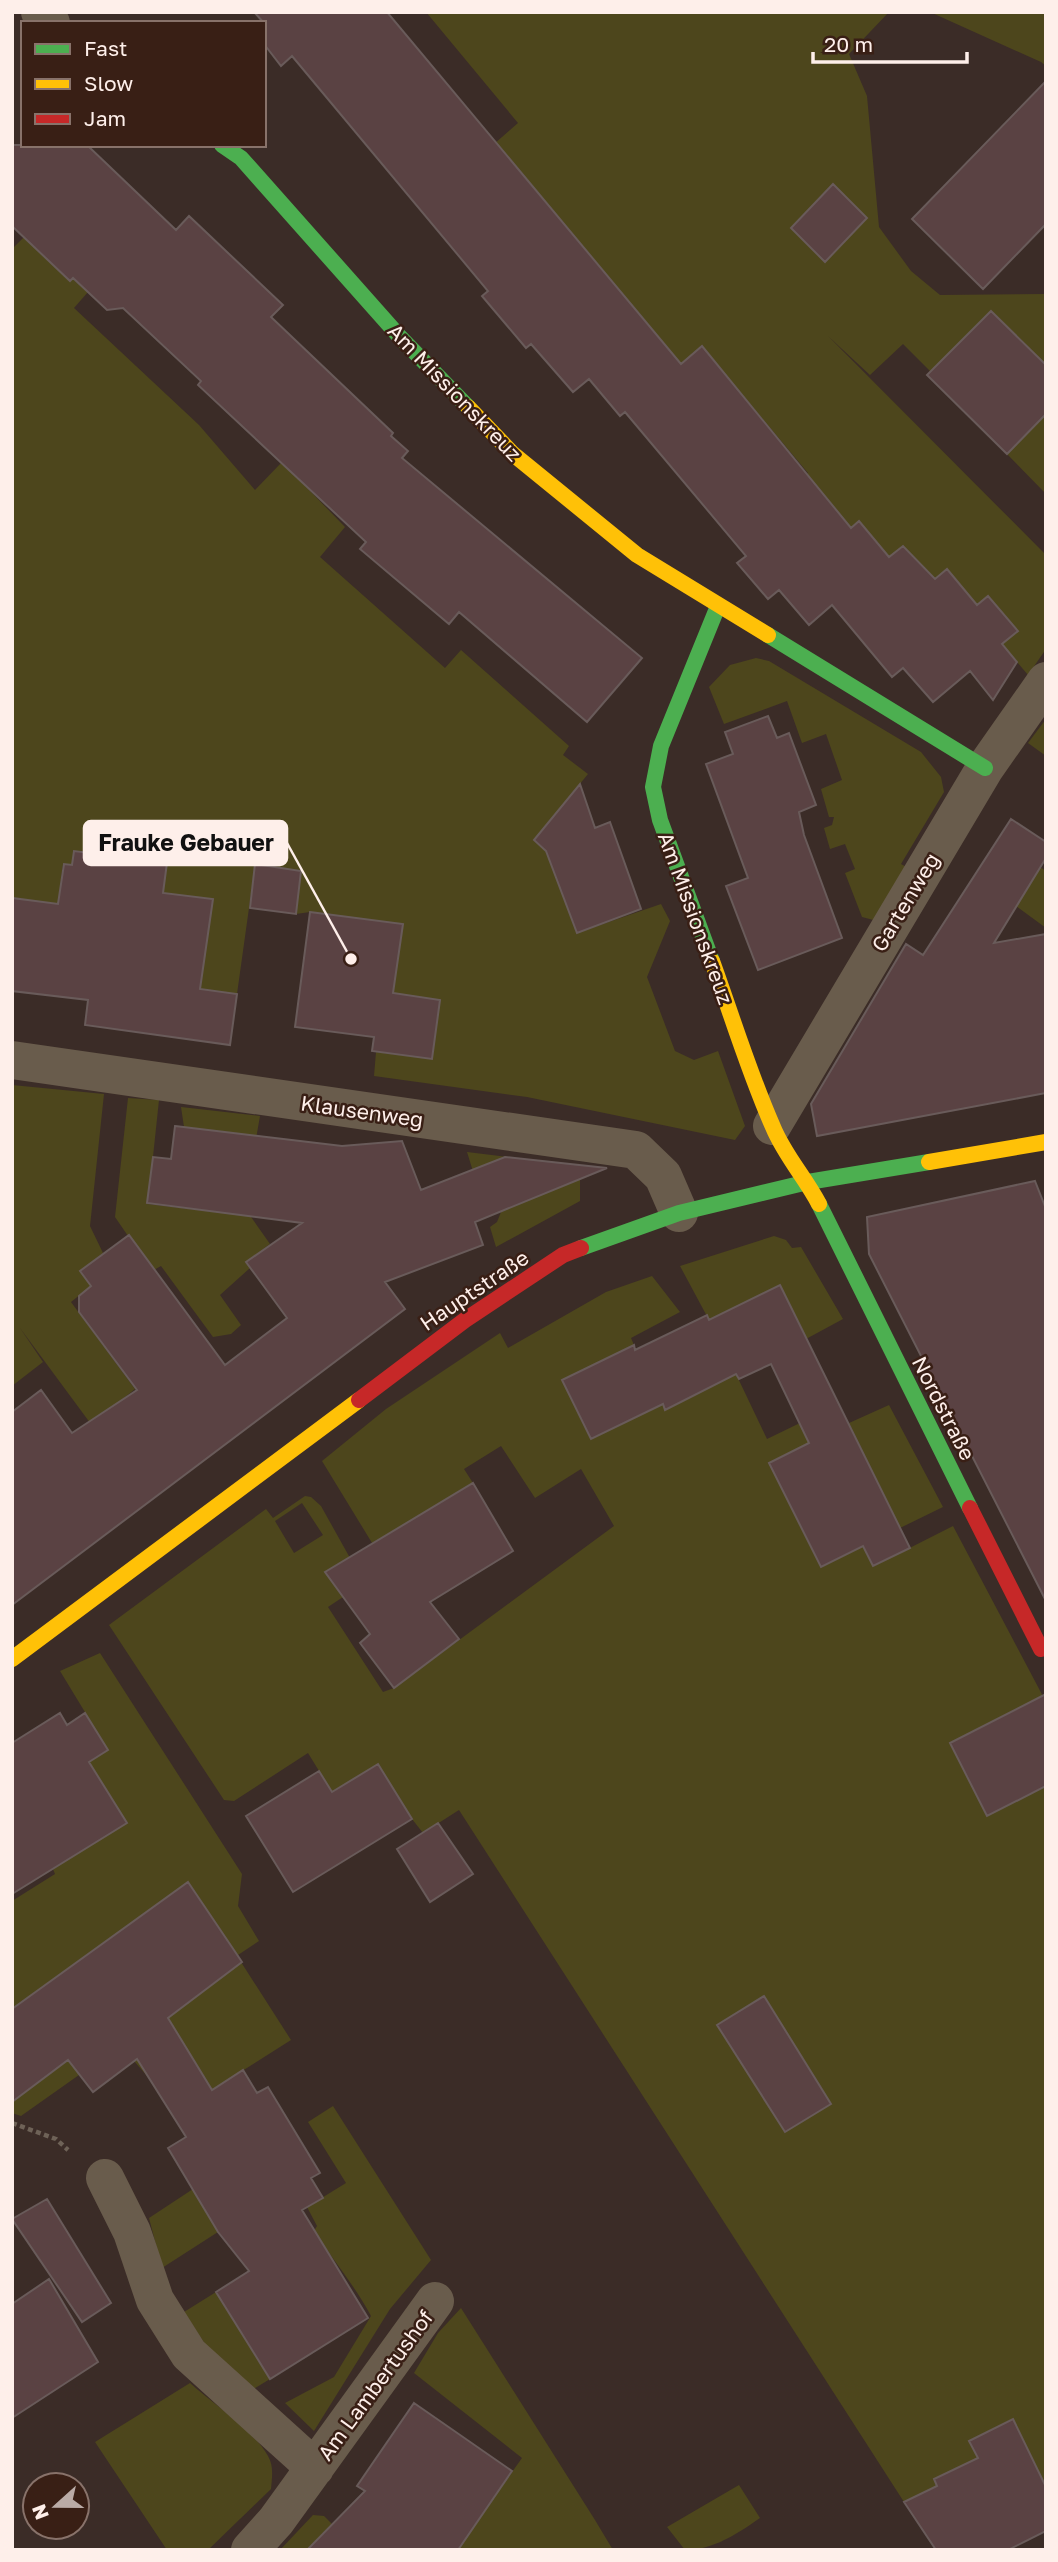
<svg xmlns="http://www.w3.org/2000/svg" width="1058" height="2562" font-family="'Golos Text',sans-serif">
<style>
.green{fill:#4d461c;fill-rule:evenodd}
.building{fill:#5a4243;stroke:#695b5a;stroke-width:2}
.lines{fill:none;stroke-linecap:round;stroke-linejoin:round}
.path{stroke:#6e6257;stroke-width:4.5;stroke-dasharray:5 3.5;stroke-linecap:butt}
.street{stroke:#695c4c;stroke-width:38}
.fast{stroke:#4caf50;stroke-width:16}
.slow{stroke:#ffc107;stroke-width:16}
.jam{stroke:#c62828;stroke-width:16}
.labels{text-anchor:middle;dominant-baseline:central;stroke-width:5;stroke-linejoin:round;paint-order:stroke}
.street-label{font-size:21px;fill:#feefea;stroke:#391f15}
.leader{fill:none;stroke:#feefea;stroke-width:2.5}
.callout-dot{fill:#feefea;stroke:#391f15;stroke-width:2.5}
.callout{fill:#feefea;stroke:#feefea;stroke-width:2.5}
.callout-label{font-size:23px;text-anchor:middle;font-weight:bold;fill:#111}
</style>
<rect width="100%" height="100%" fill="#3b2c27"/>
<!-- green -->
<path class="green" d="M426,12H889L849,54L867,96L879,227L911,271L940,295L1046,294V365L991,311L931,372L903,344L870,375L828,336L1046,555V649L1028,675L1002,644L1017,631L989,596L977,605L947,569L935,579L903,546L889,557L860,522L848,532L799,481L808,473L702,347L651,389L494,144L518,123Z
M930,12H1046V66L1041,62Z
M24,237L88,292L74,308L199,425L255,490L282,462L345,527L320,557L445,668L461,650L569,746L563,755L588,774L534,840L550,854L577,933L661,904L670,921L647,977L675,1051L694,1060L718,1051L745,1126L735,1140L527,1097L374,1076L376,1052L432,1059L440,1000L393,993L403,924L310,912L296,914L301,871L255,865L237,994L200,990L210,919L196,897L163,893L168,855L108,847L106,853L75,851L72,865L63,864L58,904L12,898V249Z
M1046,414V494L1007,454Z
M756,658L769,661L921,752L941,777L944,792L901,864L910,869L881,922L862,917L845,873L855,869L845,844L830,849L824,828L832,825L834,817H829L821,789L842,780L826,734L802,743L787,701L724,724L709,687L730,665Z
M1046,719V756L1028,743Z
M1040,867L1046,871V928L1016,906Z
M12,1085L104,1094L90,1226L103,1253L80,1271L91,1286L71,1302L135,1389L119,1402L99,1435L20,1328L43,1362L12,1386Z
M128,1098L159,1100L148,1204L223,1213L236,1133L184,1127L181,1107L260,1116L244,1207L270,1244L246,1262L250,1268L220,1295L241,1325L231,1334L213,1337L161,1266L152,1271L115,1217Z
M467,1152L524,1159L580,1179V1201L496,1247L490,1227L497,1222L501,1212L489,1184L476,1181Z
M774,1236L786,1240L792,1248L801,1247L843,1319L806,1339L780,1285L709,1320L680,1266Z
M652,1276L680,1312L631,1338L634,1345L562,1380L663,1404L665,1409L736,1374L767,1439L800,1423L809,1443L821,1567L863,1546L874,1566L953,1526L1046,1702V2487L1012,2420L969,2441L978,2458L935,2479L937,2486L904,2502L459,1810L423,1833L412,1819L332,1792L308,1753L234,1801L224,1800L109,1625L266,1509L273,1518L305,1496L311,1497L321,1506L364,1583L328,1607L383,1692L394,1688L614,1526L581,1469L535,1498L501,1446L464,1469L473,1483L380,1556L322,1461L386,1409L500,1333L508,1348L606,1292ZM302,1503L323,1535L294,1553L275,1521Z
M889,1405L943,1507L900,1528L849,1423Z
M100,1653L242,1874L238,1906L259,1941L238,1955L232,1948L291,2040L212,2090L188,2051L148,2077L134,2061L79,2075L21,2116L12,2113V2075L26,2092L89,2045L12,2010V1901L55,1874L53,1869L126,1823L89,1762L108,1750L60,1671Z
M333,2106L431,2260L390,2309L314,2431L285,2403L334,2377L371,2316C355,2286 333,2260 314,2231L317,2226L307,2207L346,2183L308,2122Z
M193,2189L218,2232L162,2268L149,2218Z
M216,2292L270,2379L252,2390L205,2344L184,2312Z
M461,2308L595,2520L613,2550H457L522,2458L414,2373L438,2333Z
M190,2383C212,2403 254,2430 268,2456C274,2466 272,2478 271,2489L208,2550H167L95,2442Z
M739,2485L760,2518C737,2534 713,2550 685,2550L667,2527Z
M313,2515L324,2516L332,2524L307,2550H280Z"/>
<!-- building -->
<path class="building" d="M254,12H387L681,364L702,346L851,528L859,521L889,557L903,546L935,579L947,569L977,605L988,596L1018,631L1002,644L1017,662L993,700L970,671L933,702L903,668L892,677L832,605L809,625L779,590L768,599L737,563L746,556L625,412L620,416L589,379L573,392L531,344L526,348L482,296L488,291L292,56L281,66L264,44V23Z
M1046,81V224L983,289L912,219Z
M12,145H87L176,230L189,216L283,305L271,317L393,433L391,436L408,451L402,458L642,658L587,722L459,612L449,624L360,549L366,542L198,385L201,381L123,308L107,310L73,278L70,281L12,226Z
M833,184L867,218L825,262L791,228Z
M991,311L1046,365V414L1007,454L927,375Z
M768,716L777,738L789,733L816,805L799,812L804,835L842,938L758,970L726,886L748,878L706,764L733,754L725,732Z
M580,784L595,828L610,822L641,909L577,933L546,851L534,840Z
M1011,819L1046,842V858L994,943L1046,934V1093L817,1136L811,1104L906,944L923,955Z
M108,847L168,855L163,893L213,899L200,989L237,994L230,1045L85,1025L88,1000L12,991V898L58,904L64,864L72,865L74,851L106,855Z
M255,864L301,871L296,914L250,908Z
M310,912L403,924L393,993L440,1000L432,1059L372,1051L374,1037L295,1027Z
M175,1126L342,1146L402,1141L421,1190L505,1157L607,1168L475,1222L483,1245L385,1282L405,1309L12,1605V1412L41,1390L72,1433L137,1390L79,1312V1296L91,1286L80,1271L129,1235L225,1365L287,1318L246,1262L302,1223L147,1203L153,1157L171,1159Z
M1035,1181L1046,1209V1601L869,1254L867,1217Z
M780,1285L910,1548L873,1566L863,1546L821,1567L769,1463L809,1443L771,1364L739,1379L736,1374L665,1410L663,1404L591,1439L562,1380L634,1345L635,1350L707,1315L709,1320Z
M473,1483L513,1551L430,1602L459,1639L394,1688L360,1643L370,1634L325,1572Z
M1046,1694V1786L987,1816L950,1743Z
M60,1713L67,1725L85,1713L108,1750L89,1762L127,1823L12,1894V1743Z
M378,1764L412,1819L293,1892L246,1816L319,1771L332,1792Z
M438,1823L473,1874L430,1902L397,1849Z
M188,1882L242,1962L168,2018L212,2090L243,2070L257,2093L268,2087L320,2173L311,2178L323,2198L302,2210L368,2318L270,2379L216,2292L249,2271L218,2232L168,2148L186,2137L137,2059L93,2092L68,2060L12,2102V2009Z
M764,1996L831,2104L785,2132L717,2025Z
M47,2199L111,2303L82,2322L12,2219Z
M49,2279L98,2362L12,2418V2304Z
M414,2403L512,2471L458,2550H307L365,2491L357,2486Z
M1013,2419L1046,2487V2531L1008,2550H936L904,2502L937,2486L934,2479L978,2458L969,2441Z"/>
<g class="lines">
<!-- path -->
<path class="path" d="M12,2123L56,2139L68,2150"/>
<!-- street -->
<path class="street" d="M40,12L51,23
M12,1060L636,1150L663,1176L679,1213
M772,1126L985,768L1046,681
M105,2178L132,2232L155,2300L189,2354L315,2468
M250,2550L276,2521L435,2301"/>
<!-- fast -->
<path class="fast" d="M222,145L241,158L399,336L468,407
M768,635L985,768
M712,961L660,820L653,787L661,746L718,606
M819,1204L970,1508
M581,1248L679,1213L808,1182L929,1162"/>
<!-- slow -->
<path class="slow" d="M468,407L513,454L637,555L768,635
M712,961C732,1016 749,1073 773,1127C785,1156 805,1177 819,1204
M929,1162L1046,1142
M12,1659L359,1400"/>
<!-- jam -->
<path class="jam" d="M359,1400L465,1320L563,1255L581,1248
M970,1508L1041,1649L1046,1648"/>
</g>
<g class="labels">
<!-- street labels -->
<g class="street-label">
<text transform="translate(455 392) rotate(46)">Am Missionskreuz</text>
<text transform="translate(905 902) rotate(-59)">Gartenweg</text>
<text transform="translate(696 918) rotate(70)">Am Missionskreuz</text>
<text transform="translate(362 1111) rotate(8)">Klausenweg</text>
<text transform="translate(474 1290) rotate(-34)">Hauptstraße</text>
<text transform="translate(944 1408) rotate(63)">Nordstraße</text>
<text transform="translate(375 2385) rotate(-54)">Am Lambertushof</text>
</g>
</g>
<!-- callouts -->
<path class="leader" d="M351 959L287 843"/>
<circle class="callout-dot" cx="351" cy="959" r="7"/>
<rect class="callout" x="84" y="821" width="203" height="44" rx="7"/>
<g class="callout-label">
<text x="186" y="851">Frauke Gebauer</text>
</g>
<!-- border -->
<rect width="1058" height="2562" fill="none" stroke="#feefea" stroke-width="28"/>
<!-- legend -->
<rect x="21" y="21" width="245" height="126" fill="#391f15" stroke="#88726a" stroke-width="2"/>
<rect x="35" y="44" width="35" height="10" fill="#4caf50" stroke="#88726a" stroke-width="2"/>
<text x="84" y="56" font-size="21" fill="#feefea">Fast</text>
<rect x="35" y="79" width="35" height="10" fill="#ffc107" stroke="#88726a" stroke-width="2"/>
<text x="84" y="91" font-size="21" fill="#feefea">Slow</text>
<rect x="35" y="114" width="35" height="10" fill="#c62828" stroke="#88726a" stroke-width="2"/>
<text x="84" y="126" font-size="21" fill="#feefea">Jam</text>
<!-- north arrow -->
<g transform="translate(56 2506) rotate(249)"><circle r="33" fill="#391f15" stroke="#88726a" stroke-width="2"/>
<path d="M0-5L12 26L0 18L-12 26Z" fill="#baaba6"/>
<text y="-10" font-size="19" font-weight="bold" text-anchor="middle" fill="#feefea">N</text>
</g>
<!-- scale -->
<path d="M813 52v10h154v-10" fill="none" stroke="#feefea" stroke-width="3.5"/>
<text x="824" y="52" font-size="21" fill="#feefea" stroke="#391f15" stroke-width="5" paint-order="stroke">20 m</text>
</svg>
